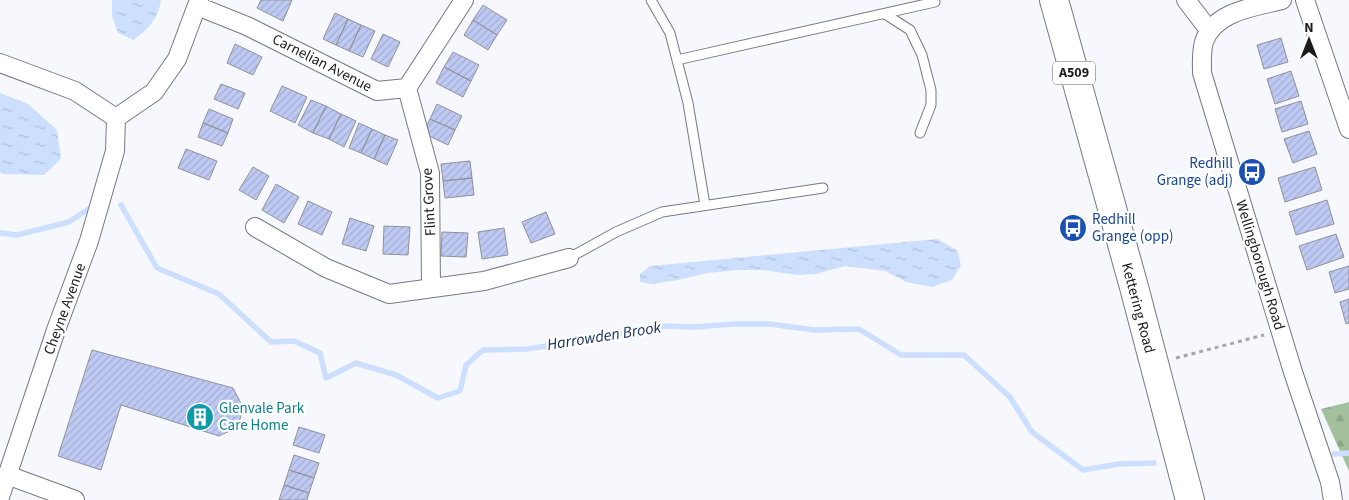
<svg xmlns="http://www.w3.org/2000/svg" width="1349" height="500" font-family="'Source Sans 3',sans-serif">
<style>
.forest{fill:url(#forest-firs)}
.water{fill:url(#water-ripples)}
.lines{fill:none;stroke-linecap:round;stroke-linejoin:round}
.stream{stroke:#cddffe;stroke-width:5.5}
.building{fill:url(#building-hatch);stroke:#909197}
.lane-casing{stroke:#77797f;stroke-width:11}
.street-casing{stroke:#77797f;stroke-width:20}
.highway-casing{stroke:#77797f;stroke-width:30}
.path{stroke:#a6a7ac;stroke-width:3;stroke-dasharray:4 4;stroke-linecap:butt}
.lane{stroke:#fff;stroke-width:9}
.street{stroke:#fff;stroke-width:18}
.highway{stroke:#fff;stroke-width:28}
.labels{text-anchor:middle;dominant-baseline:central;stroke-width:4.5;stroke-linejoin:round;paint-order:stroke}
.shield{fill:#fff;stroke:#5f5f62;stroke-width:1}
.shield-label{font-size:14px;font-weight:bold;fill:#1b1b1e}
.street-label{font-size:15px;fill:#1b1b1e;stroke:#fff}
.transit-label{font-size:15px;fill:#164399;stroke:#fff;text-anchor:end}
.culture-label{font-size:15px;fill:#0d838f;stroke:#fff;text-anchor:start}
.water-label{font-size:16px;font-style:italic;fill:#1a3060;stroke:#fff}
</style>
<defs>
<pattern id="forest-firs" width="22" height="20" patternUnits="userSpaceOnUse" patternTransform="scale(1.25)"><rect width="22" height="20" fill="#a3c09d"/><path d="M5 1l3.5 6h-7zM16 11l3.5 6h-7z" fill="#8ca487"/></pattern>
<pattern id="water-ripples" width="26" height="14" patternUnits="userSpaceOnUse" patternTransform="scale(1.25)"><rect width="26" height="14" fill="#cddffe"/><path d="M2 4q2-2 4 0t4 0M15 11q2-2 4 0t4 0" fill="none" stroke="#afbfd9"/></pattern>
<pattern id="building-hatch" width="6" height="6" patternUnits="userSpaceOnUse" patternTransform="scale(1.25)"><rect width="6" height="6" fill="#bfcaf4"/><path d="M-1 1l2-2M0 6l6-6M5 7l2-2" fill="none" stroke="#a4add1"/></pattern>
</defs>
<rect width="100%" height="100%" fill="#f7f8fe"/>
<!-- forest -->
<path class="forest" d="M1349,402V471L1321,409Z"/>
<!-- water -->
<path class="water" d="M112,0H161C158,19 148,30 133,40L118,33L112,16Z
M0,93L28,104L57,130L61,159L44,175L3,174L0,172Z
M937,239L957,250L961,265L952,280L932,287L906,282L885,271L845,266L816,274L797,275L763,270H740L707,273L678,280L652,284L640,282V274L650,266Z"/>
<g class="lines">
<!-- stream -->
<path class="stream" d="M121,205L157,268L219,294L271,342L294,341L320,353L326,378L356,363L396,375L438,398L460,391L466,365L483,350L527,349L611,336L663,326L693,327L734,324H769L815,330L859,329L901,355H964L1010,397L1032,432L1083,470L1119,464L1154,463
M0,233L17,235L69,222L96,204
M1334,454L1349,453"/>
</g>
<!-- building -->
<path class="building" d="M261,0H292L283,21L257,8Z
M483,5L507,20L497,35L473,20Z
M335,13L348,19L336,45L323,39Z
M348,19L361,25L349,51L336,45Z
M473,20L497,35L488,50L464,35Z
M361,25L375,31L363,57L349,51Z
M383,34L400,42L388,67L371,59Z
M1281,38L1288,62L1264,69L1257,45Z
M235,44L262,57L253,75L227,63Z
M453,52L479,65L471,81L444,67Z
M444,67L471,81L463,97L436,83Z
M1291,71L1299,96L1275,104L1267,79Z
M221,84L245,93L238,109L214,99Z
M282,86L307,97L295,123L270,111Z
M311,100L326,106L313,133L298,125Z
M1301,101L1308,124L1282,132L1275,109Z
M437,104L462,116L455,130L430,119Z
M326,106L341,114L329,139L313,133Z
M209,109L233,119L228,133L203,123Z
M341,114L356,121L344,147L329,139Z
M430,119L455,130L448,145L423,133Z
M203,123L228,133L222,146L198,137Z
M359,123L372,129L361,153L349,148Z
M372,129L385,135L374,159L361,153Z
M1309,131L1317,154L1293,163L1284,139Z
M385,135L398,140L387,165L374,159Z
M186,149L217,161L209,180L178,168Z
M470,161L472,178L443,181L441,164Z
M253,167L269,176L256,200L239,190Z
M1315,167L1322,190L1285,202L1278,178Z
M472,178L474,195L445,198L443,181Z
M276,184L299,197L284,223L262,210Z
M1327,200L1334,224L1296,235L1289,212Z
M308,201L332,212L322,235L298,224Z
M546,212L555,234L531,243L522,222Z
M350,218L374,226L366,251L342,244Z
M384,226L410,227L408,255L383,254Z
M504,228L508,255L482,259L478,232Z
M442,232L468,233L466,257L441,256Z
M1336,234L1344,257L1307,270L1299,246Z
M1349,266V289L1335,293L1329,272Z
M1349,299V323L1346,324L1340,302Z
M92,350L233,388L243,407L238,427L219,436L121,405L101,470L58,456Z
M299,427L325,435L319,453L293,445Z
M294,455L319,463L314,478L289,470Z
M289,470L314,478L309,493L284,485Z
M284,485L309,493L307,500H279Z"/>
<g class="lines">
<!-- lane casing -->
<g class="lane-casing">
<path id="lane" d="M651,0L670,33L688,103L705,205
M885,14L910,30L922,55L931,90V105L920,133
M677,60L935,2
M569,258L616,232L662,212L823,188"/>
</g>
<!-- street casing -->
<g class="street-casing">
<path id="street" d="M1186,0L1209,30
M1282,0C1255,7 1214,11 1204,42C1201,52 1202,64 1202,73L1293,372L1330,482L1333,500
M1305,0L1349,129
M197,6L247,26L377,91L407,88L464,0
M0,63L75,91L116,118
M407,88L430,173L431,288
M116,118L154,92L177,59L199,0
M255,227L326,268L389,294L484,281L569,258
M7,475L75,500
M0,497L56,330L89,241L115,151L116,118"/>
</g>
<!-- highway casing -->
<g class="highway-casing">
<path id="highway" d="M1054,0L1134,287L1190,500"/>
</g>
<!-- path -->
<path class="path" d="M1176,358L1264,335"/>
<!-- lane -->
<use href="#lane" class="lane"/>
<!-- street -->
<use href="#street" class="street"/>
<!-- highway -->
<use href="#highway" class="highway"/>
</g>
<!-- icons -->
<defs>
<g id="bus-disc" transform="scale(1.4375)"><circle r="9.5" fill="#1a4fb4" stroke="#fff"/><path d="M-5-6H5V4H4V6H2V4H-2V6H-4V4H-5ZM-3.5-4V0h7V-4ZM-3.5 1.2v1.5H-2V1.2ZM2 1.2v1.5H3.5V1.2Z" fill="#fff"/></g>
<g id="building-disc" transform="scale(1.4375)"><circle r="9.5" fill="#0f9aa8" stroke="#fff"/><path d="M-4-6H4V6H1V3H-1V6H-4ZM-2.5-4.3h1.7v1.8h-1.7ZM.8-4.3h1.7v1.8H.8ZM-2.5-1h1.7V.8h-1.7ZM.8-1h1.7V.8H.8Z" fill="#fff"/></g>
</defs>
<g fill-rule="evenodd">
<use href="#bus-disc" x="1252" y="172"/>
<use href="#bus-disc" x="1073" y="228"/>
<use href="#building-disc" x="200" y="417"/>
</g>
<g class="labels">
<!-- shield labels -->
<rect class="shield" x="1053" y="61.5" width="42" height="23" rx="4"/>
<g class="shield-label">
<text x="1074" y="73">A509</text>
</g>
<!-- street labels -->
<g class="street-label">
<text transform="translate(322 63) rotate(27)">Carnelian Avenue</text>
<text transform="translate(429 202) rotate(-93)">Flint Grove</text>
<text transform="translate(1260 265) rotate(73)">Wellingborough Road</text>
<text transform="translate(1138 308) rotate(75)">Kettering Road</text>
<text transform="translate(65 309) rotate(-70)">Cheyne Avenue</text>
</g>
<!-- transit labels -->
<g class="transit-label">
<text x="1233" y="163">Redhill<tspan x="1233" dy="17">Grange (adj)</tspan></text>
<text x="1092" y="219" text-anchor="start">Redhill<tspan x="1092" dy="17">Grange (opp)</tspan></text>
</g>
<!-- culture labels -->
<g class="culture-label">
<text x="219" y="408">Glenvale Park<tspan x="219" dy="17">Care Home</tspan></text>
</g>
<!-- water labels -->
<g class="water-label">
<text transform="translate(604 336) rotate(-9)">Harrowden Brook</text>
</g>
</g>
<!-- north arrow -->
<g transform="translate(1309 40)" stroke="#ffffff" stroke-width="4" paint-order="stroke">
<path d="M0-4L9 19L0 12L-9 19Z" fill="#1b1b1e"/>
<text y="-8" font-size="14" font-weight="bold" text-anchor="middle" fill="#1b1b1e">N</text>
</g>
</svg>
